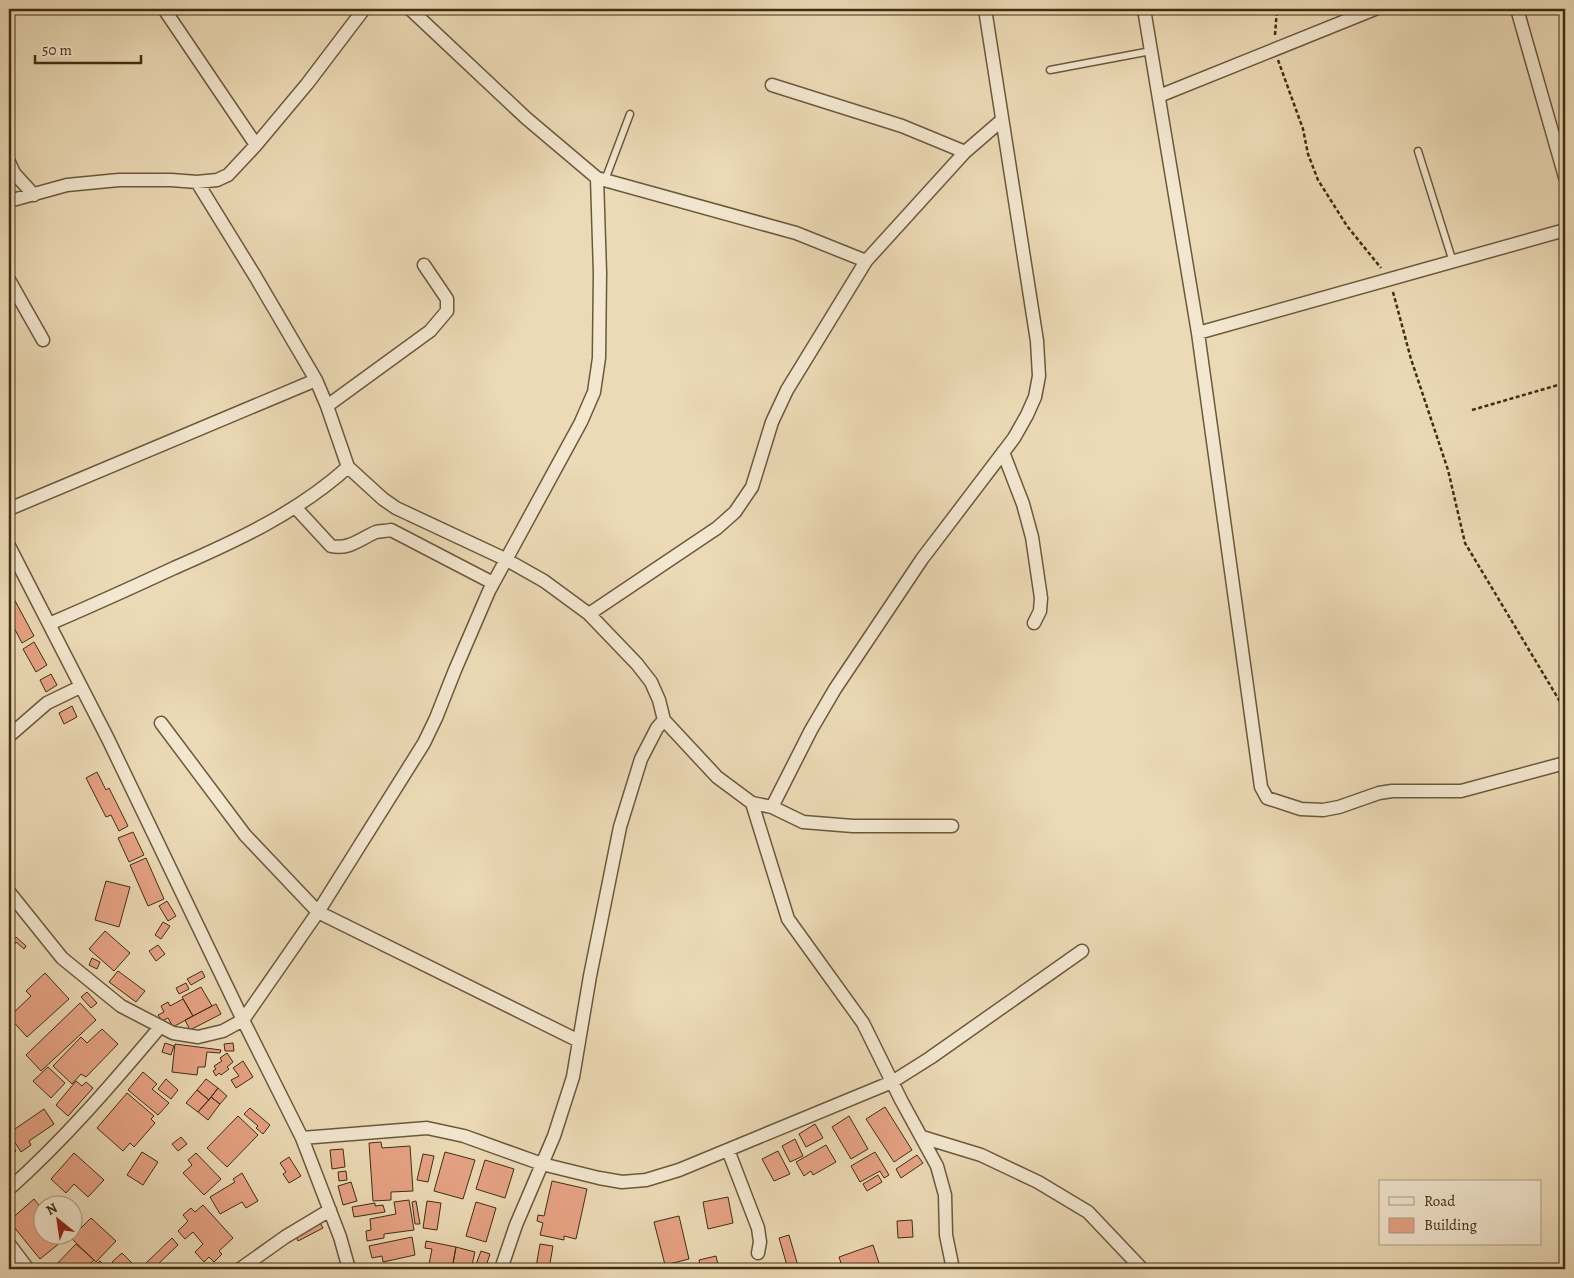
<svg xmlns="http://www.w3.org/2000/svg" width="1574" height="1278" font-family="Alegreya,serif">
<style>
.building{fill:#e7a385;stroke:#402e13}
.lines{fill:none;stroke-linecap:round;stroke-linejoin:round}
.service-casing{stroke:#6b593c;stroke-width:9}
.minor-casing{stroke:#6b593c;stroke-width:15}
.path{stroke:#402e13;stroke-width:2.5;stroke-dasharray:4 2.5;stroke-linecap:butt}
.service{stroke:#f3e7d0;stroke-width:6}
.minor{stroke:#f3e7d0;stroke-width:12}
</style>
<rect width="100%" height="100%" fill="#ecdab6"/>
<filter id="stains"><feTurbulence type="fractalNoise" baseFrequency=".004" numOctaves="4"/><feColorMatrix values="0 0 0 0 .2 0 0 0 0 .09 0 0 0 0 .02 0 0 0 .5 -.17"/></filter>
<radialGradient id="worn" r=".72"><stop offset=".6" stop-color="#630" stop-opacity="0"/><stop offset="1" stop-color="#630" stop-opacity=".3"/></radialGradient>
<!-- building -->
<path class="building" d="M13,597L34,636L22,643L9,618V599Z
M34,642L47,665L36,672L23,649Z
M51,674L57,685L46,692L40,680Z
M72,706L77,717L64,724L59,713Z
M97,772L106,790L109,788L128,826L119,831L111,815L106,817L86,778Z
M133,832L144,855L129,862L118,838Z
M146,858L164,899L148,906L130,865Z
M106,881L130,887L119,927L95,920Z
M167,901L176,916L168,921L159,906Z
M163,922L170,926L161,939L155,935Z
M105,931L130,953L114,971L89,949Z
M16,937L26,946L24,949L16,942L14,945L11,942Z
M158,945L165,954L156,961L149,951Z
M92,958L100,962L97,969L89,965Z
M118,971L145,991L136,1002L109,982Z
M202,971L205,977L191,985L187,979Z
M45,973L69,999L27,1037L9,1017L31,996L26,991Z
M186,983L189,989L179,994L176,988Z
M201,987L212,1006L193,1016L182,997Z
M87,992L97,1003L91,1008L81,997Z
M183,999L193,1016L173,1027L168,1018L162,1021L158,1015L164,1012L161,1006L168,1002L170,1006Z
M80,1003L96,1020L41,1071L26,1055Z
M216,1004L221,1014L190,1030L185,1020Z
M102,1029L118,1044L86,1077L81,1074L72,1084L53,1066L81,1037L87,1043Z
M165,1043L174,1046L171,1055L162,1052Z
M233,1043L234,1051H225L224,1044Z
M175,1044L221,1050L220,1053L207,1052L205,1067H198L197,1075L172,1072Z
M227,1053L233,1062L227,1067L229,1069L221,1075L219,1073L216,1076L213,1071L216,1069L214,1066L222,1061L220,1058Z
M243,1061L253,1077L236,1088L231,1080L239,1076L233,1068Z
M48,1067L65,1083L51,1098L33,1081Z
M143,1072L157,1084L152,1089L169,1103L158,1115L128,1090Z
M166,1079L178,1090L171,1099L158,1089Z
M206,1079L218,1088L209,1100L197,1090Z
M76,1081L82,1086L86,1082L93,1088L68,1116L56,1105Z
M218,1088L227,1096L220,1104L211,1097Z
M197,1090L209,1100L198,1112L186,1103Z
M127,1093L154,1116L151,1119L155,1123L134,1147L130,1143L123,1151L97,1128Z
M211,1097L220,1104L208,1120L198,1112Z
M885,1107L912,1150L894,1162L866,1119Z
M250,1108L270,1125L263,1134L256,1128L258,1126L244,1114Z
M44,1109L54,1124L29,1141L31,1145L21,1152L9,1133Z
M238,1116L258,1135L227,1167L207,1148Z
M849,1116L868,1149L851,1159L832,1127Z
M815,1124L823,1138L806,1147L799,1134Z
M181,1137L187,1144L178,1151L172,1144Z
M795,1139L803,1156L790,1162L782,1146Z
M9,1140L16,1151L9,1156Z
M381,1142L382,1148L410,1146L413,1191L391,1192V1200L373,1201L369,1143Z
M826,1145L836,1162L813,1175L811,1171L804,1176L796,1162Z
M343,1149L345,1167L332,1169L330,1150Z
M778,1151L790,1174L774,1181L762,1159Z
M142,1152L158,1162L143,1185L127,1175Z
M445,1152L475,1160L463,1199L434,1191Z
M875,1152L889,1175L884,1178L880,1171L860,1182L851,1166Z
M74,1153L104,1180L88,1197L74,1184L66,1193L51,1179Z
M196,1153L221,1179L204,1195L183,1173L192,1165L188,1160Z
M423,1154L434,1156L428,1182L417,1180Z
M917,1155L923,1163L901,1178L896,1169Z
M289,1157L301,1176L289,1183L283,1174L286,1172L280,1163Z
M485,1160L514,1169L505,1198L476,1189Z
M346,1171L347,1180L339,1181L338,1172Z
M242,1173L258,1201L246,1208L242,1202L220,1214L210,1197L235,1182L233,1179Z
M878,1175L882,1182L867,1191L863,1184Z
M552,1181L587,1189L576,1239L564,1236V1240L540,1235L543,1223L537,1221L538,1215L544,1216Z
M351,1182L357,1201L343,1205L338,1186Z
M728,1197L733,1223L708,1229L703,1202Z
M34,1199L42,1209V1236H64L66,1238L40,1259L9,1221Z
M409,1200L414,1230L384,1234V1238L367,1241L366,1231L371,1230L370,1219L396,1214L394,1202Z
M416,1201L420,1224H415L412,1202Z
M427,1201L441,1203L437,1230L423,1228Z
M476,1202L496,1208L486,1242L466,1236Z
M375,1203V1206L383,1205L385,1212L354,1217L352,1207Z
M203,1205L233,1238L219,1251L222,1254L214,1262L209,1257L204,1262L195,1252L203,1244L193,1232L185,1239L178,1231L188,1221L183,1215L191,1208L195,1212Z
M679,1216L689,1259L665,1265L654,1222Z
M91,1218L116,1241L96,1262L71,1238Z
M912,1220L913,1237L898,1238L897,1221Z
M319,1221L323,1228L298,1241L295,1235Z
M789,1235L798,1266L788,1269L779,1238Z
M412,1237L415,1255L383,1262L382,1256L372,1258L369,1246Z
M172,1238L178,1245L156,1266L160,1269H146L143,1266Z
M426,1241L456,1247L452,1269H428L432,1249L425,1248Z
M76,1244L94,1260L85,1269H52Z
M540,1244L553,1246L549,1269L536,1267Z
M873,1245L881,1269H843L839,1257Z
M456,1247L475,1252L471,1269H452Z
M481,1251L490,1254L485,1269L475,1267Z
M122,1253L135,1266L132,1269H119L112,1262Z
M716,1256L719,1269H701L699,1260Z
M100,1261L108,1269H91Z"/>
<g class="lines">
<!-- service casing -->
<g class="service-casing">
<path id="service" d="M1050,70L1151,51
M1418,151L1453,262
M605,180L630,114"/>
</g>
<!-- minor casing -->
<g class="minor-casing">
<path id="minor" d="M164,9L256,145
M410,9L526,118L597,178L796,233L866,261
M1144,9L1198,333L1261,787L1267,798L1301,809L1323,810L1339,807L1379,793L1392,791H1461L1565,763
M1517,9L1565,177
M772,85L902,126L965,152
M1159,96L1375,9
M9,162L14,173L34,195
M197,182L255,276L316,380L327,406L348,467L383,499L396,508L505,559L544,581L589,614L637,664L651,682L659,700L664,720L717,777L752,803L772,807L803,822L853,826H952
M9,201L67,185L119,180H171L197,182L217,180L228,175L256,145L307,84L364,9
M9,280L43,340
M1198,333L1565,230
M327,406L430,331L447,311V299L424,265
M1003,452L1023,504L1032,537L1041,598L1040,611L1034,623
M295,507L331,546C349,550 360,539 376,532C380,531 386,531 391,530L493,583
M9,509L316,380
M9,546L108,739L243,1020L302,1138L340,1237L349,1269
M589,614L717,528L735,512L752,487L772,422L787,390L866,261L965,152L1002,120
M49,624C91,606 133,587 174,568C236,541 297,513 348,467
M161,723L245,835L318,912L579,1041
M9,736L47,703L80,687
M752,803L788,919L863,1023L901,1100L937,1166L945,1195L946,1235L953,1269
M772,807L811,730L835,689L922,559L1014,438L1027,415L1035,397L1039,376L1037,341L985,9
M9,892L62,958L121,1006L173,1033L198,1037L223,1031L243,1020L318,912L424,743L436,718L455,670L489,591L581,422L594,392L599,358L600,273L597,178
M922,1137L981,1155L1038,1182L1088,1212L1142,1269
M302,1138L427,1128L464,1136L542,1164L599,1178L622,1182L646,1180L679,1170L892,1082L930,1058L1082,951
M728,1150L758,1228L760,1242L758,1253
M9,1189C64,1140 112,1084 160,1027
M9,1244L28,1269
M240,1269L285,1237L330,1210
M501,1269L516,1225L554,1136L573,1077L590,976L620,827L641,759L657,728L664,720"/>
</g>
<!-- path -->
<path class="path" d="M1275,35L1277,9
M1278,60L1303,129L1308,154L1318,180L1347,226L1381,268
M1393,292L1411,359L1448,470L1465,543L1565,710
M1472,410L1565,383"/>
<!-- service -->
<use href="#service" class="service"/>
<!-- minor -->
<use href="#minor" class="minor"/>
</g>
<!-- margin -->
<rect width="1574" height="1278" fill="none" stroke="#ecdab6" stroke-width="30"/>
<rect x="10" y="10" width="1554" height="1258" fill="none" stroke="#402e13" stroke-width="2.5"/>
<rect x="15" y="15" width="1544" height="1248" fill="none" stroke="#402e13"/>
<!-- legend -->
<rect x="1379" y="1180" width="162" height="65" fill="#f3e7d0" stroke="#ab9d84"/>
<rect x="1389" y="1197" width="25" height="8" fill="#f3e7d0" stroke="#ab9d84"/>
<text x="1424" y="1206" font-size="15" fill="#402e13">Road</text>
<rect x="1389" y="1218" width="25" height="15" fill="#e7a385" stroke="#ab9d84"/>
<text x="1424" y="1230" font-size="15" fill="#402e13">Building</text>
<!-- north arrow -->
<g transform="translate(58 1220) rotate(330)"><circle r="24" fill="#f3e7d0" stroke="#ab9d84"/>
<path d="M0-4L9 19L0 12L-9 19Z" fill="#8f2418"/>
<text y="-8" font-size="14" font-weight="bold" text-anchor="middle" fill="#402e13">N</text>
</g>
<!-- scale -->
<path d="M35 55v8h106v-8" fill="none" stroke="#402e13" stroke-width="2.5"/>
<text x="42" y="55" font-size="15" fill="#402e13" stroke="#f3e7d0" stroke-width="4" paint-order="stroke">50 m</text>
<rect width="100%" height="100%" filter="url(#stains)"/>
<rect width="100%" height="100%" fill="url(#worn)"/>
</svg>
